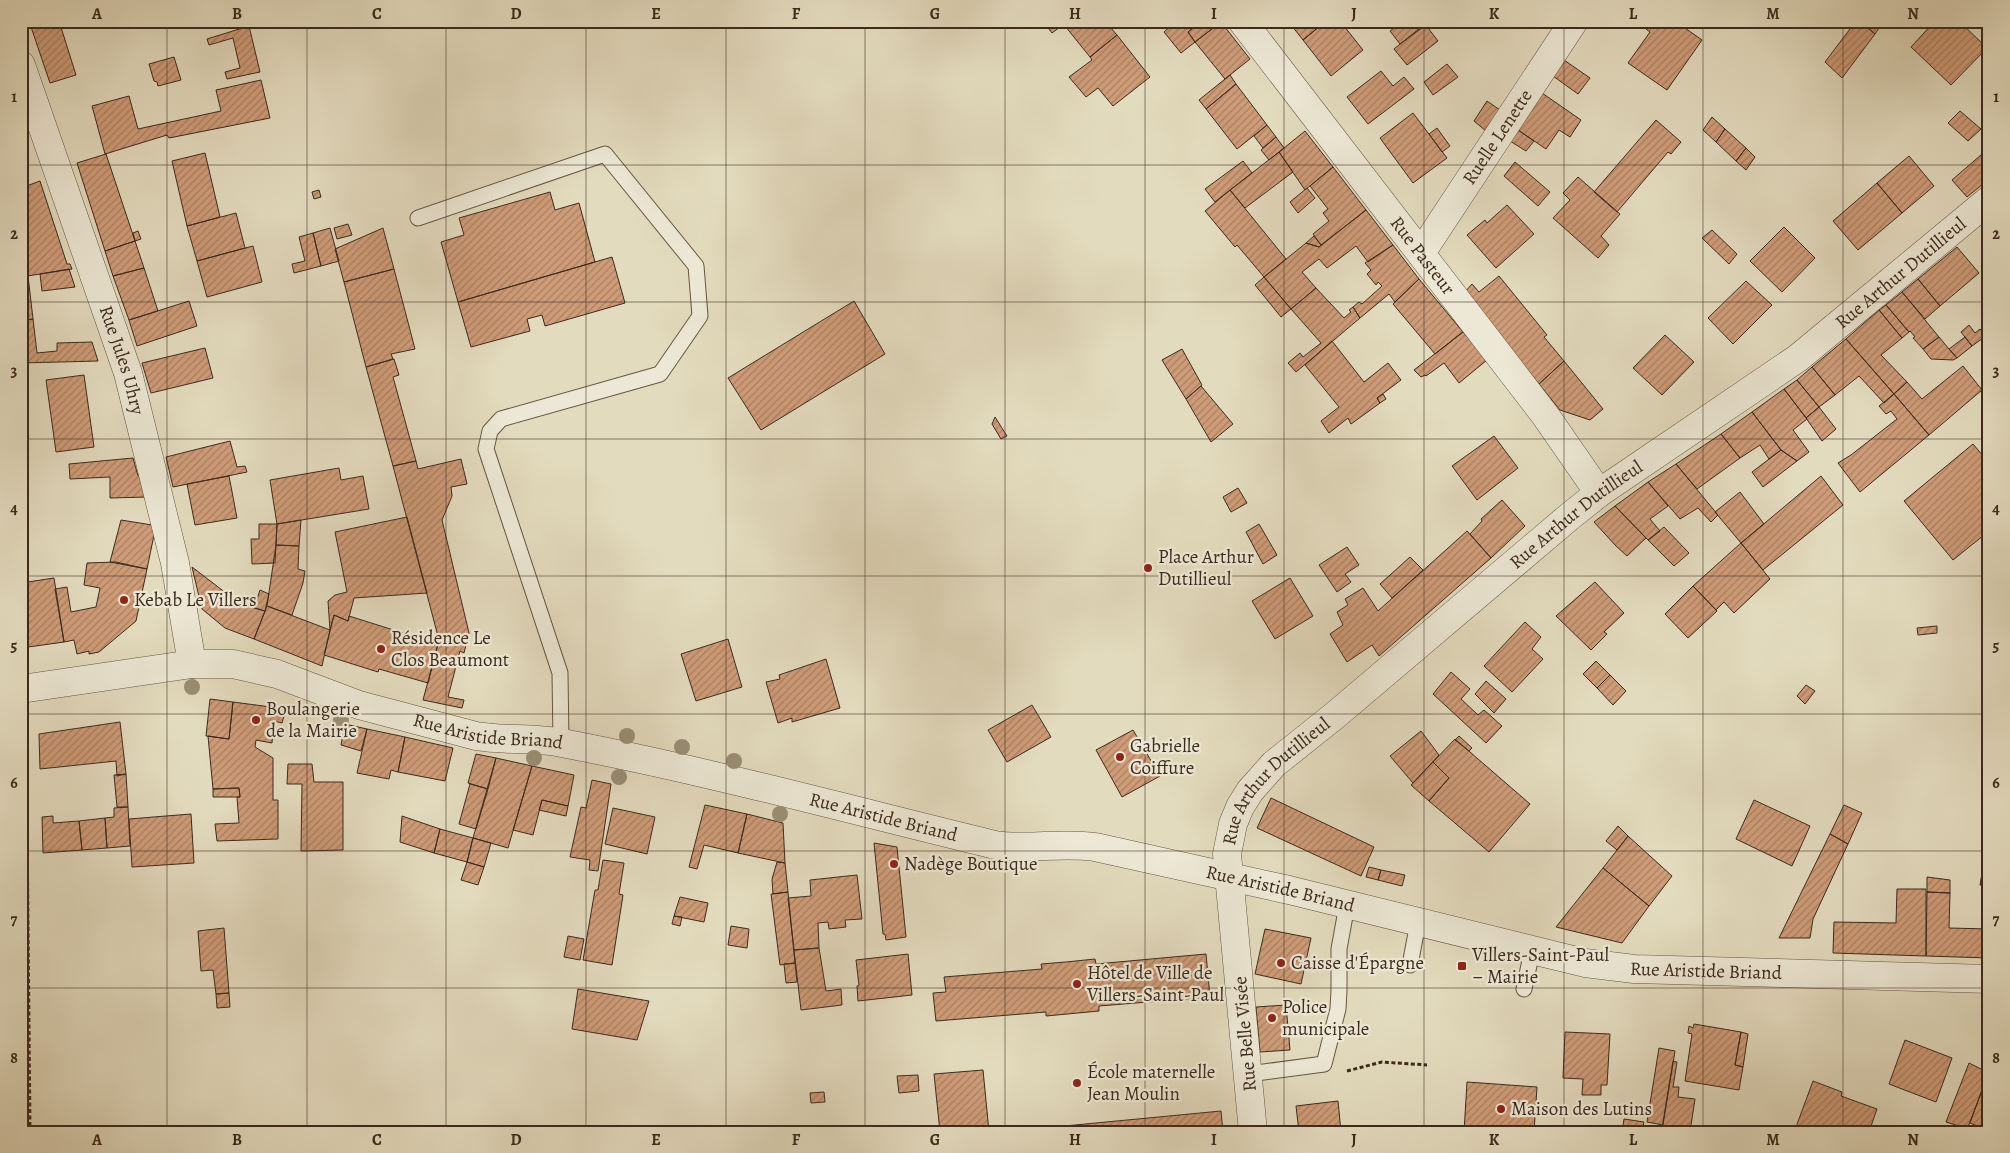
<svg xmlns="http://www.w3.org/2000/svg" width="2010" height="1153" font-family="Alegreya,serif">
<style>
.building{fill:url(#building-hatch);stroke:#3c2a1c}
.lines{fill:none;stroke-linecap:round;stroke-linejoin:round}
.service-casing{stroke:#665644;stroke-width:17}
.minor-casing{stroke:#665644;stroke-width:29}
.path{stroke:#3c2a1c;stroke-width:3;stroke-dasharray:4 2.5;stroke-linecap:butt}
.service{stroke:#ede8d5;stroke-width:15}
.minor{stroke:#ede8d5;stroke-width:28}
.tree{fill:#998e74}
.grid{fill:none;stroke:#3c2a1c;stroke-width:1;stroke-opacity:0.55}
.poi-dot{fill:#8f2418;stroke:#ede8d5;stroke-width:2}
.labels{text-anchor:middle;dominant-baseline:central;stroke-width:4.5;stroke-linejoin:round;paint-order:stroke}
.street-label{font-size:19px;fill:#3c2a1c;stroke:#ede8d5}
.poi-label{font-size:19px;fill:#3c2a1c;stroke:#ede8d5;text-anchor:start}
.neatline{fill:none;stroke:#3c2a1c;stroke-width:2}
.grid-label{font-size:16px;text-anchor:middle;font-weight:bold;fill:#3c2a1c}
</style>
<defs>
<pattern id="building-hatch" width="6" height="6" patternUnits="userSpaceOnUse" patternTransform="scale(1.25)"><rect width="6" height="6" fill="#cf9c78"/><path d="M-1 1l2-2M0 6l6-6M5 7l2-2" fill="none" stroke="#a97f62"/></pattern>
</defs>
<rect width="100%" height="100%" fill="#e3dbbe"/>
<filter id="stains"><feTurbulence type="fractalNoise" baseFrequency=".004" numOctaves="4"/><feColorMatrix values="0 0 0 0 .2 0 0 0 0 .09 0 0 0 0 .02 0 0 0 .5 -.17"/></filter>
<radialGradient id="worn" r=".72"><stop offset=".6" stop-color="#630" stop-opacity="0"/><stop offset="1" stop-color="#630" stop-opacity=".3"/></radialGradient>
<!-- building -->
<path class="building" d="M29,21H59L76,75L50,83Z
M1043,21H1061L1064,24L1052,33Z
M1061,21H1105L1117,35L1090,57Z
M1176,21L1180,25L1184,21H1201L1188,32L1195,42L1181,53L1164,32Z
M1201,21L1221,22L1195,42L1188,32Z
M1288,21H1326L1303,40Z
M1326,21H1340L1363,50L1331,76L1303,40Z
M1404,21H1417L1422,28L1400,44L1390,31Z
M1651,21H1675L1702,40L1667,90L1628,63L1650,32L1646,29Z
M1856,21H1860L1875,34L1842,78L1825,62Z
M1860,21H1884L1875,34Z
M1935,21H1959L1987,48L1951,85L1911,47Z
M1221,22L1250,59L1225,79L1195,42Z
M1425,24L1438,41L1407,65L1394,49Z
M249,26L260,72L227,79L225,72L240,68L233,38L209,45L207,39Z
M1117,35L1150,77L1113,106L1098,88L1086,97L1069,77L1092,60L1090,57Z
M174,57L181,80L158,86L157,82L154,81L149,64Z
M1564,60L1590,78L1578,94L1553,76Z
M1447,64L1458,77L1433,95L1424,82Z
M1381,71L1393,86L1404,77L1414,89L1368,124L1347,97Z
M1230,75L1236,84L1206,109L1199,100Z
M261,80L270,118L169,138L167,135L105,154L92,106L129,96L138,129L221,111L216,90Z
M1236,84L1267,125L1237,149L1206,109Z
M1542,93L1581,120L1570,137L1559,130L1546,149L1518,130Z
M1487,101L1500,110L1486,131L1474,121Z
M1960,111L1981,129L1968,141L1948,123Z
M1413,113L1447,158L1413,183L1380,138Z
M1712,117L1725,129L1716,142L1703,130Z
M1656,120L1681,142L1671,154L1668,152L1617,212L1594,192Z
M1267,125L1276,137L1263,148L1254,136Z
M1437,128L1450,146L1442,152L1429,134Z
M1725,129L1746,148L1736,161L1716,142Z
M1518,130L1534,141L1526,151L1510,141Z
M1305,131L1333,167L1305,190L1279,152Z
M1276,137L1284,148L1269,160L1261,150Z
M1746,148L1755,157L1746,170L1736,161Z
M1989,148V179L1967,197L1952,180Z
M1279,152L1293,172L1245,208L1230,190Z
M205,153L220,217L187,226L172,161Z
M106,154L135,241L105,251L77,163Z
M1909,156L1934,186L1902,213L1877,183Z
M1243,161L1252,173L1215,202L1205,189Z
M1515,162L1550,192L1538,206L1504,176Z
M1333,167L1366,210L1321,245L1313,234L1329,221L1323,213L1328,209L1310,186Z
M1578,177L1620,214L1601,236L1609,245L1598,258L1553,218L1570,200L1563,193Z
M40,181L67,264H70L72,269L21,277V239L29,238L21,206V188Z
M1877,183L1902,213L1858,250L1833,221Z
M1307,188L1315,198L1298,213L1290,202Z
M319,190L321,197L314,199L312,192Z
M1230,190L1286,259L1264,277L1237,245L1235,247L1205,211Z
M550,192L555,210L579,203L595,262L458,302L441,242L464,235L459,218Z
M1507,205L1534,234L1496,268L1467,235L1485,220L1487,223Z
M1366,210L1393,245L1368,262L1356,246L1327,268L1319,259L1302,272L1316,288L1291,309L1264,277L1306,243L1319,247Z
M236,213L245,248L197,261L187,226Z
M348,224L352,235L337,239L334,228Z
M1784,227L1815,258L1782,292L1750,261Z
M330,228L339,261L321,266L313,233Z
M383,228L394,269L344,282L335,249Z
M1712,230L1737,254L1729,264L1702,238Z
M138,231L141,239L135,241L133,233Z
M313,233L321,266L294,273L292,264L305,261L299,237Z
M1314,236L1321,245L1319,247L1306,243Z
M135,241L144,268L113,276L105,251Z
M1393,245L1419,279L1395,302L1389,294L1360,318L1353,307L1359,302L1362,304L1382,286L1378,282L1376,285L1367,274L1371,270L1365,263Z
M253,246L262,282L207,297L197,261Z
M1957,247L1979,273L1940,306L1918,279Z
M612,257L625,303L545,326L542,315L527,319L530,331L471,347L458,302Z
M144,268L158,311L129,320L113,276Z
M69,269L75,287L42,291L40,274Z
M394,269L415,349L391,354L393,359L366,367L344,282Z
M28,276L33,319L21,321V277Z
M1499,276L1547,335L1544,337L1564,361L1539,384L1465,292L1472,284L1479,292Z
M1264,277L1291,309L1281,317L1255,285Z
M1419,279L1463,332L1435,354L1393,304Z
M1918,279L1940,306L1925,319L1902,292Z
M1746,281L1772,305L1733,344L1708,318Z
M1316,288L1344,318L1351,312L1349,310L1353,307L1360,318L1296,372L1288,363L1300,353L1303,357L1321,343L1291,309Z
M1902,292L1939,337L1923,349L1913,338L1915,337L1910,331L1909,332L1886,305Z
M189,301L197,326L137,346L129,320Z
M854,301L885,354L761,430L728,378Z
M1886,305L1909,332L1902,338L1879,310Z
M1879,310L1902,338L1881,355L1907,382L1894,394L1846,339Z
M33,319L37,353L57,351V343L92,342L98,361L21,363V321Z
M1969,325L1975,333L1980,329L1986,336L1972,346L1961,332Z
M1463,332L1487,360L1459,383L1444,363L1426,376L1425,375L1421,377L1414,370Z
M1665,335L1694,362L1662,395L1633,368Z
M1939,337L1949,349L1957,358L1953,360L1931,359L1923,349Z
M1965,337L1972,346L1957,358L1949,349Z
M1846,339L1894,394L1884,403L1859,376L1835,395L1812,367Z
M1332,341L1364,382L1388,363L1401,380L1377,398L1380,403L1351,424L1348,418L1329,433L1321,421L1339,407L1305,365Z
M205,348L213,378L151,393L142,363Z
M1182,349L1202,385L1186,399L1162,360Z
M394,359L399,375L393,377L416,461L393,466L366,367Z
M1564,361L1603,409L1590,420L1560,410L1539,384Z
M1963,366L1982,390L1929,435L1894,394L1907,382L1922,399Z
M1812,367L1835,395L1819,407L1797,380Z
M84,375L94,447L56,452L46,380Z
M1797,380L1819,407L1806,418L1784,389Z
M1201,386L1233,424L1211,442L1186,399Z
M1784,389L1807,419L1793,430L1809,452L1797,461L1781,450L1752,412Z
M1383,394L1386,399L1380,403L1377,398Z
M1894,394L1929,435L1860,492L1838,463L1851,455L1897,419L1891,411L1886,414L1879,406Z
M1819,407L1836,429L1822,441L1806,418Z
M1752,412L1781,450L1769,459L1760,445L1740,458L1721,434Z
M995,417L1007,436L1001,439L992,424Z
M1721,434L1740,458L1697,489L1676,464Z
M1494,436L1518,468L1477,500L1452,466Z
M230,441L237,467L245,466L247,472L173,487L166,457Z
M1973,444L1989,463V531L1953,560L1904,501Z
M1781,450L1797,461L1763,487L1752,472Z
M133,458L138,476H143L147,497L110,498V477L70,479L69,464Z
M461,459L467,484L451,487L452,496L442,520L469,633L464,653L460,651L448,697L464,700L462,708L423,700L439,640L393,466L416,461L418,469Z
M1676,464L1718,515L1711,522L1698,508L1680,519L1648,482Z
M339,468L341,480L363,476L369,509L277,524L270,480Z
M229,476L237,518L195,525L187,484Z
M1821,476L1843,505L1763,570L1741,543Z
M1648,482L1668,506L1650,519L1660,531L1648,540L1615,506Z
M1238,488L1247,503L1231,512L1223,497Z
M1740,492L1764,524L1741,543L1715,512Z
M1502,500L1525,526L1491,558L1470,534L1482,521L1481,519Z
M1615,506L1646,538L1627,556L1616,546L1594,522Z
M407,517L427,593L354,598L348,621L334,615L330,630L328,601L335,595L347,592L335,532Z
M121,520L152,525L154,535L147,569L110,562Z
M301,520L299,546L276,545L277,524Z
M259,524H277L275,563L252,564L251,539H259Z
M1259,524L1277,555L1263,564L1246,532Z
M1664,527L1689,553L1674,566L1648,540Z
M1467,531L1491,558L1379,656L1372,645L1347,662L1330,634L1343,625L1337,612L1348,605L1345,599L1363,588L1378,611Z
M1741,543L1770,579L1734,613L1724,602L1716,610L1693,586Z
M276,545L299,546L298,569L305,571L303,583L292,615L267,606Z
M1347,547L1359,565L1345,574L1351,582L1337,592L1319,565Z
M1410,557L1423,570L1392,598L1380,584Z
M116,562L147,569L136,621L99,652L89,654V651L77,654L74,640L64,642L55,589L67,587L71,612L96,607L100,588L84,585L87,563Z
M192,567L239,603L265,611L254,639L225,628L202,609Z
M54,578L64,642L21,648V583Z
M1290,578L1313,616L1275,639L1252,601Z
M1595,582L1624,613L1604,632L1607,634L1591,650L1556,616Z
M1693,586L1717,611L1688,638L1665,614Z
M260,590L269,594L265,611L254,608Z
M267,606L330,630L322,666L254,639Z
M334,615L348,621L349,616L438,644L428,683L379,669L378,672L324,655Z
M1525,622L1541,637L1532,649L1543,659L1512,692L1484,666Z
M1937,626V633L1918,635L1917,628Z
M728,639L742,687L696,701L681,654Z
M826,659L840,708L792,722V718L778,723L766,682L780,679L779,675Z
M1596,661L1610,675L1597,688L1583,674Z
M1451,672L1470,689L1461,699L1478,715L1484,710L1502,726L1486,743L1433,694Z
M1610,675L1626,691L1613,705L1597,688Z
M1486,681L1506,699L1494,713L1475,694Z
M1806,685L1815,691L1805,704L1797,696Z
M210,699L233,702L229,739L206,736Z
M233,702L286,709L282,723L274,721L272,743L256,740L255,747L273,758V800H278V839L217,841L215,824L239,823L237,797H240L239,788L213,789L208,736L229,739Z
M1032,705L1051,737L1007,762L988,730Z
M120,722L126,774L117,776L116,761L40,769L39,734Z
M345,724L367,729L361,751L341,745Z
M367,729L405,737L398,772L391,770L389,779L357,773Z
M1133,730L1160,776L1122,797L1096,750Z
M1421,731L1439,755L1413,783L1390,756Z
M1459,736L1472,748L1469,751L1455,740Z
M405,737L453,748L445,781L398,772Z
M1455,739L1530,804L1489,852L1429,801L1449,778L1433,762Z
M476,754L496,758L488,789L468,783Z
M496,758L532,766L508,848L473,838Z
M1433,762L1449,778L1429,801L1411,785Z
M288,764H312L314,782H343V850L301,851L302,784H287Z
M532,766L574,775L568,806L542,800L533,835L513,830Z
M126,774L128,807H117L114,775Z
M592,780L611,784L598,871L589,870L590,860L570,857L581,807L586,808Z
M470,784L488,789L476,829L459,824Z
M239,788L240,797H213V789Z
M1271,798L1374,847L1361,876L1257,828Z
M542,800L568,806L566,816L539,810Z
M1754,800L1810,826L1792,866L1736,839Z
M705,805L747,814L738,853L704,845L697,869L689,867Z
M1844,805L1862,813L1848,844L1830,834Z
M128,807L130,846L107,848L105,818L114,817V808Z
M613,808L655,817L647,854L605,844Z
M191,814L194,863L132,867L129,819Z
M747,814L783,823L785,863L738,853Z
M53,816V823L79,821L82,850L43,853L42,817Z
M402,816L440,829L434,853L400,842Z
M105,818L107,848L82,850L79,821Z
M1618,826L1628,836L1617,850L1606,841Z
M440,829L473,838L467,862L434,853Z
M1989,831V886L1980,885Z
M1830,834L1848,844L1813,919L1810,938H1779Z
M1628,836L1672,876L1649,906L1603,868Z
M473,838L491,843L484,867L467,862Z
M874,843L897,847L906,937L886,940L885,934H883Z
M603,860L624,863L619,894L623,895L612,965L583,960L595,890H598Z
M467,862L484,867L478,885L461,880Z
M777,862L785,863L788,892L773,894L772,879Z
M1369,867L1381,870L1378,880L1366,877Z
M1603,868L1649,906L1622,943L1556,927Z
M1381,870L1405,875L1402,886L1378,880Z
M857,875L862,919L845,920L846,927L829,929L828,922L818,923L819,948L794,950L788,898L811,896L810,880Z
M1927,877L1950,880V893L1927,892Z
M1897,889H1926V956L1833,953L1834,922L1896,923Z
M788,892L795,963L780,965L771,894Z
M1927,892L1950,893L1949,928L1989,929V958L1926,956Z
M680,897L708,903L704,922L674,916Z
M674,916L682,917L680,926L672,924Z
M731,926L749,929L747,948L728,945Z
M224,928L229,993L216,994L213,970L201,971L198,931Z
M1265,929L1311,938L1301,984L1255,974Z
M568,936L584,939L580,960L564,957Z
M819,948L826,991L841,989L842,1005L801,1010L794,950Z
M908,954L912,995L858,1001L857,986L859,985L856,960Z
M1206,954L1210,997L1099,1006V1011L1046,1016V1012L936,1021L933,993L946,992L944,977L1042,969L1041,964L1066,962L1095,959L1096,964Z
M795,963L797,982L786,983L784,964Z
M578,989L649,1001L637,1040L572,1029Z
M229,993L230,1007L217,1008L216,994Z
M1286,1005L1290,1050L1260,1052L1256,1007Z
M1694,1024L1741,1032L1735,1065L1743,1067L1739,1090L1685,1081L1692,1034L1688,1033L1689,1026L1693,1028Z
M1565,1032L1610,1034L1607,1085H1601V1095H1582L1583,1079L1563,1078Z
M1741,1032L1748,1034L1743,1067L1735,1065Z
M1905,1040L1952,1058L1936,1102L1889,1084Z
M1659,1048L1675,1051L1663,1125L1647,1122Z
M1673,1061L1677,1062L1673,1087H1679L1678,1097L1695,1099L1690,1132L1662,1128Z
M1969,1063L1989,1073L1966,1132H1957L1959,1126L1946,1122Z
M983,1070L989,1132H940L934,1074Z
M918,1075L919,1091L899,1093L897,1076Z
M1813,1081L1842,1092L1841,1096L1877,1109L1869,1132H1809L1796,1127Z
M1467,1082L1537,1087L1534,1132H1464Z
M1984,1084L1989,1086V1131L1970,1123Z
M824,1092L825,1102L811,1103L810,1093Z
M1338,1101L1341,1132H1299L1296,1106Z
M1221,1111L1223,1132H1002Z
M1624,1119L1644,1122L1642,1132H1622Z"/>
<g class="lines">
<!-- service casing -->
<g class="service-casing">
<path id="service" d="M418,218L605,154L696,266L700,316L660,374L501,419L490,431L486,449L560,673L561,742
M1410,965L1418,922
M1524,989L1532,951
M1249,1074L1324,1064L1338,1009L1339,990V949L1347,905"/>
</g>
<!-- minor casing -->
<g class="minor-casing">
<g id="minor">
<path id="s1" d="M1242,21L1545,415L1599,493"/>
<path id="s2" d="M21,65L128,373L175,563L192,664"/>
<path id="s3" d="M1421,253L1574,21"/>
<path id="s4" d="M21,689L192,664H233L277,674L359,705L476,736C504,741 533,737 562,743C708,771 851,810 995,845C1029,850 1060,842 1095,847L1289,890L1585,963L1634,969L1989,979"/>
<path id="s5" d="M1253,1132L1227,854L1233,824L1240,807L1250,791L1274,764L1333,717L1569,517L1599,493L1798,358L1989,200"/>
</g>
</g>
<!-- path -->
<path class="path" d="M26,719L30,1132
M1347,1071L1382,1062L1427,1065"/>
<!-- service -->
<use href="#service" class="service"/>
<!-- minor -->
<use href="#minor" class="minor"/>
</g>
<!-- trees -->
<g class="tree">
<circle cx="192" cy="687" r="8"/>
<circle cx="341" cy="720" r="8"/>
<circle cx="627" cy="736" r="8"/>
<circle cx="682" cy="747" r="8"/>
<circle cx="534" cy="758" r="8"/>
<circle cx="734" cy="761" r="8"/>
<circle cx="619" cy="777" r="8"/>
<circle cx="780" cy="814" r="8"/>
</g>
<!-- grid -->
<path class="grid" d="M167,21V1132M307,21V1132M446,21V1132M586,21V1132M726,21V1132M865,21V1132M1005,21V1132M1145,21V1132M1284,21V1132M1424,21V1132M1564,21V1132M1703,21V1132M1843,21V1132M21,165H1989M21,302H1989M21,439H1989M21,576H1989M21,714H1989M21,851H1989M21,988H1989"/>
<!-- markers -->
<g class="poi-dot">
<circle cx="1148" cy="568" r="5"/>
<circle cx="124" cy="600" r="5"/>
<circle cx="381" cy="649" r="5"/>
<circle cx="256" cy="720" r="5"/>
<circle cx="1120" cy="757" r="5"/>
<circle cx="894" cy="864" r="5"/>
<circle cx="1281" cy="963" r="5"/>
<rect x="1457" y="961" width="10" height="10" rx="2.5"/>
<circle cx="1077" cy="984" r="5"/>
<circle cx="1272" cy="1018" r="5"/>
<circle cx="1077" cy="1083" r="5"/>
<circle cx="1501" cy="1109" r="5"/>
</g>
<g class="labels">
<!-- street labels -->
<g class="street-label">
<text stroke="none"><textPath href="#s3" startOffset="139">Ruelle Lenette</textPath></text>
<text stroke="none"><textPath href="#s1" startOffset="296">Rue Pasteur</textPath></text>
<text stroke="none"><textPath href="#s5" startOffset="1180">Rue Arthur Dutillieul</textPath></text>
<text stroke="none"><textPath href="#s2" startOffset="312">Rue Jules Uhry</textPath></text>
<text stroke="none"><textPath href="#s5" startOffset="775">Rue Arthur Dutillieul</textPath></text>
<text stroke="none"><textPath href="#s4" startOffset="479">Rue Aristide Briand</textPath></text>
<text stroke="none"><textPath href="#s5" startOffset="370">Rue Arthur Dutillieul</textPath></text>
<text stroke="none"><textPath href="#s4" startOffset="884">Rue Aristide Briand</textPath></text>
<text stroke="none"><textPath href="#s4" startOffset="1289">Rue Aristide Briand</textPath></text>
<text stroke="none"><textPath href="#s4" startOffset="1724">Rue Aristide Briand</textPath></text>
<text transform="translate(1245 1034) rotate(-95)">Rue Belle Visée</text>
</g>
<!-- poi labels -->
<g class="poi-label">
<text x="1158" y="557">Place Arthur<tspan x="1158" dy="22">Dutillieul</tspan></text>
<text x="134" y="600">Kebab Le Villers</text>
<text x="391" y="638">Résidence Le<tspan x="391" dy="22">Clos Beaumont</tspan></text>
<text x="266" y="709">Boulangerie<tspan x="266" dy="22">de la Mairie</tspan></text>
<text x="1130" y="746">Gabrielle<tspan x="1130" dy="22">Coiffure</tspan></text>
<text x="904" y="864">Nadège Boutique</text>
<text x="1472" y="955">Villers-Saint-Paul<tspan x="1472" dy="22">– Mairie</tspan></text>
<text x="1291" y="963">Caisse d'Épargne</text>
<text x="1087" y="973">Hôtel de Ville de<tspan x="1087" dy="22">Villers-Saint-Paul</tspan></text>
<text x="1282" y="1007">Police<tspan x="1282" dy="22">municipale</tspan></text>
<text x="1087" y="1072">École maternelle<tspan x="1087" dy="22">Jean Moulin</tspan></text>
<text x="1511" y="1109">Maison des Lutins</text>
</g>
</g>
<!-- margin -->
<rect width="2010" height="1153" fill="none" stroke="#e3dbbe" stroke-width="55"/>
<rect x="28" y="28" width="1954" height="1098" class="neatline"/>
<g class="grid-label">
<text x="97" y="19">A</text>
<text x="237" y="19">B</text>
<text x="377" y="19">C</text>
<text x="516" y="19">D</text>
<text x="656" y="19">E</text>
<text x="796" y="19">F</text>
<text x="935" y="19">G</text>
<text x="1075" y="19">H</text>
<text x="1214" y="19">I</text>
<text x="1354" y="19">J</text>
<text x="1494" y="19">K</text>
<text x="1633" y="19">L</text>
<text x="1773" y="19">M</text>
<text x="1913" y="19">N</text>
<text x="14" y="102">1</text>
<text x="1996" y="102">1</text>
<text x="14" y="239">2</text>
<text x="1996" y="239">2</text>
<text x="14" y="376">3</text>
<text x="1996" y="376">3</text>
<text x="14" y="514">4</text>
<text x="1996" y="514">4</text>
<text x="14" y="651">5</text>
<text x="1996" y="651">5</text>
<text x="14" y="788">6</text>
<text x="1996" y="788">6</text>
<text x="14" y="925">7</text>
<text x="1996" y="925">7</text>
<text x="14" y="1063">8</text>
<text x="1996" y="1063">8</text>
<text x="97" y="1145">A</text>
<text x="237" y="1145">B</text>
<text x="377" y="1145">C</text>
<text x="516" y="1145">D</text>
<text x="656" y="1145">E</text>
<text x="796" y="1145">F</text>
<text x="935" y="1145">G</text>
<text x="1075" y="1145">H</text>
<text x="1214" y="1145">I</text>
<text x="1354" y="1145">J</text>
<text x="1494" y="1145">K</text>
<text x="1633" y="1145">L</text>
<text x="1773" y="1145">M</text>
<text x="1913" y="1145">N</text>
</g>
<rect width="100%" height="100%" filter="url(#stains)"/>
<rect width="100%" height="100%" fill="url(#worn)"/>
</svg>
